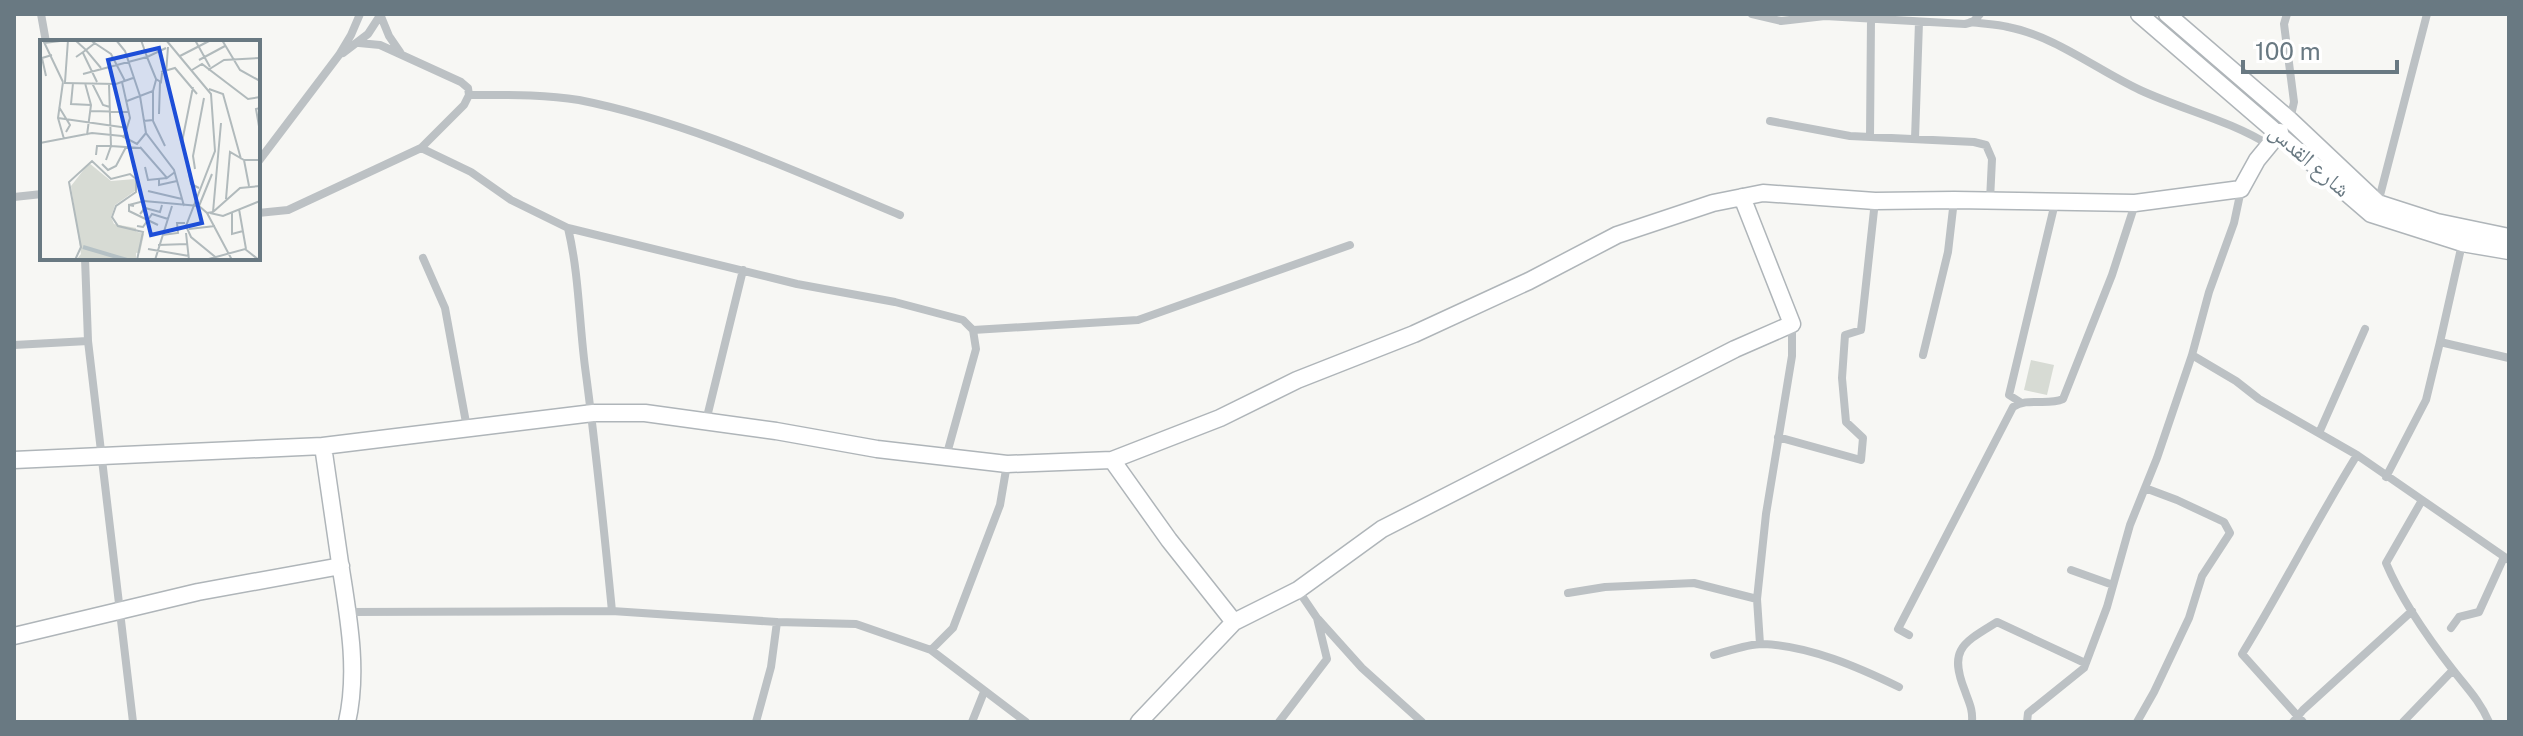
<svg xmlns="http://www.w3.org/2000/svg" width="2523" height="736" font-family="'Public Sans','Noto Naskh Arabic',sans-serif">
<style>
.grass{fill:#d7dbd4}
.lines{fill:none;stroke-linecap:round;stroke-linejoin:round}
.secondary-casing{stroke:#afb5b9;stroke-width:19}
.street{stroke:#bcc1c4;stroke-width:8}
.secondary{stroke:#fff;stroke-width:16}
.labels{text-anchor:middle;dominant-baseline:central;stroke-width:8;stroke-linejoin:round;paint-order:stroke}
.street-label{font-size:22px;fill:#697982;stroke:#fff}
.inset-river{fill:none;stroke:#b5c1c5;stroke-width:4}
.inset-road{fill:none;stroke:#b1babc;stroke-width:2}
.view{fill:#1d4ed8;fill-opacity:0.15;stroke:#1d4ed8;stroke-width:4}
.inset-edge{fill:none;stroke:#697982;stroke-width:4}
</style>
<rect width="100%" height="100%" fill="#f7f7f4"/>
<!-- grass -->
<path class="grass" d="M2031,360L2054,365L2047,395L2024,390Z"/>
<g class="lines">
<!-- secondary casing -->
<g class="secondary-casing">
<path id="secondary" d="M2139,14L2371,214L2462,243L2509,251
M2167,14L2290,120L2378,203L2437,222L2509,237
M323,446C329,485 334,524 340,563C348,615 359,670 347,722
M14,460L323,446L593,413H645L776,431L877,449L1007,464L1112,460L1220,418L1297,380L1414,334L1529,281L1617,235L1713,203L1763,193L1875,201L1954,200L2135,203L2241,189L2257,160L2280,132
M1112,460L1169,540L1234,622L1139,722
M1234,622L1298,590L1382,529L1735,349L1792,324L1742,197
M14,636L198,592L341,566"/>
</g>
<!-- street -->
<path class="street" d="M41,14L46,42
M380,14L389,36L400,52
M1752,14L1781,21L1825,16L1965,24L1973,22L1980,14
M2287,14L2284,24L2294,102L2290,120
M1971,22C1983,24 1996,24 2008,27C2055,36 2097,70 2140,90C2183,110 2229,120 2269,145
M343,53L368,34L381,14
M469,95C505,95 543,94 579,100C690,122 796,172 900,215
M1770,121L1850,136L1974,142L1986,145L1992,159L1990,200
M1870,137L1871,19
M1915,139L1919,22
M421,148L471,172L511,200L568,228C579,274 579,320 585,367C596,448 604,529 612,611
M258,162L339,55L351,35L360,14
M14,197L42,194
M2378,203L2427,14
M258,213L288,210L421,148L464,105L469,95L468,88L461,82L380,45L359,43
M568,228L797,284L895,302L963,320L973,330L976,349L946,457
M2462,244L2440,342L2509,358
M85,258L88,341L133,722
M423,258L445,308L467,428
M973,330L1138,320L1350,245
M14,345L88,341
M1923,355L1948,252L1954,200
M2192,355L2236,381L2259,399L2357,455L2509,560
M2020,402L2009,395L2055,203
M706,421L743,270
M2319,433L2365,329
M1778,437L1861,460L1863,438L1846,422L1842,378L1845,335L1861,330L1875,201
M2386,477L2426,400L2440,342
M2421,502L2386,563C2402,601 2428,638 2453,670C2467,688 2480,701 2489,722
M2071,570L2113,585
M1568,593L1605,587L1694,583L1757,599L1766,514L1792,356V325
M1757,599L1760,644
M349,612L612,611L777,622L856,624L931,650L1026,722
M1318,619L1362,668L1422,722
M2451,628L2459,617L2479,612L2504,557
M1909,635L1898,629L2013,407C2027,397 2047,406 2063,399L2112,275L2135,204
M931,650L953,628L1000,505L1007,464
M1714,655C1729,651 1747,644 1763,644C1810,646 1858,667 1899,687
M756,722L771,667L777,622
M972,722L984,692
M1279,722L1327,659L1317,618L1298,590
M1972,722C1973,709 1969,703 1965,691C1948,649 1963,643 1997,622L2085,663
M2027,722L2028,713L2084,668L2107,607L2130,525L2157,458L2192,355L2209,292L2234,223L2241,190
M2137,722L2154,692L2189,618L2202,576L2230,533L2224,522L2177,500L2145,488
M2293,722L2303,710L2412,611
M2303,722L2242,654C2282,589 2316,521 2357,455
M2403,722L2453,670"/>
<!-- secondary -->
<use href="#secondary" class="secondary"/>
</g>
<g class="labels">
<!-- street labels -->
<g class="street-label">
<text transform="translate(2310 160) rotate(41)">شارع القدس</text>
</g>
</g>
<!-- overview -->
<g transform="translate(40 40)">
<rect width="220" height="220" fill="#f7f7f4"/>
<path d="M49,123L71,141L95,139V151L75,165L71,177L74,184L96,188V220H36L41,214L31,146Z" fill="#d7dbd4"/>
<path d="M79,186L104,194L100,213L79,212Z" fill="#d7dbd4"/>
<path class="inset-river" d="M43,207L87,220"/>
<path class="inset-road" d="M3,0L23,42M35,0L46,10L55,3M50,0L71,14L85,41M76,0L85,11L100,56L106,93L134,130L144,166M126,0L171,54L175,111L146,186L151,197L179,220M155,0L170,27M182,0L200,30L220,41M4,3L28,0M43,13L57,42M140,16L171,0M36,17L46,10L61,28M159,20L185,6M152,30L162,24L208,59L220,57M168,30L184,20L220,18M121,32L135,28L157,54M122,33L121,42L116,39L107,17L126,8M43,34L107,17L101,0M126,34L128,7M6,36L2,18L12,15M23,42L18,78L24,99M25,42L28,0M82,42L90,78L84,97M24,43L76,44L93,38M33,43L31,64L51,65M45,43L51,65L47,95M52,43L63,65L70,67M69,44L71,106L100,108M169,49L183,54L201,119M87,61L113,51L116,40M19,67L30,85L26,92M220,68L216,69L220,92M51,71L89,72M119,74L120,42M18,78L88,88M103,81L113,80V51M113,81L125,106M142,102L153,47M0,103L52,93L82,96L97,104L106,93M100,107L127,138L135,132M56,115L57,106H71L66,120M204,120L209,146M62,124L68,130L76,126L86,107M105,127L108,140L127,138M148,128L151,144L159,148M155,129L153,116L164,58M119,139V145L137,141M108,151L142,159M186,159L190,112L204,120H220M89,165L104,161L159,166M94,166L89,165V171L118,185M159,166L167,173L192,220M159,166L172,134M199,169L206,209M173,172L200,148L220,146M167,173L173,172L181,83M170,173L183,176L220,161M192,173V194L203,191M100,174L105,168L120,172L122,165M97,186L103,187L112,174L128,179M149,189L175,186M146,193L149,220M122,195L138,193L137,183H145M118,205L147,204M108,209L149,216M35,220L41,207L29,142L52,121L71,139L90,134L96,139V152L76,166L72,177L78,186L103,192L97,220M115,220L132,166M165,220L205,209L219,220"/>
<path class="view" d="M119,8L162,183L111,195L68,20Z"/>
<rect width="220" height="220" class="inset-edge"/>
</g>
<!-- border -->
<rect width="2523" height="736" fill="none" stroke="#697982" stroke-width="32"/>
<!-- scale -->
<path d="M2243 60v12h154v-12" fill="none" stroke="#697982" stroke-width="4"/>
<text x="2255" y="60" font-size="24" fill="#697982" stroke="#ffffff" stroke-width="6" paint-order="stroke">100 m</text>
</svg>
